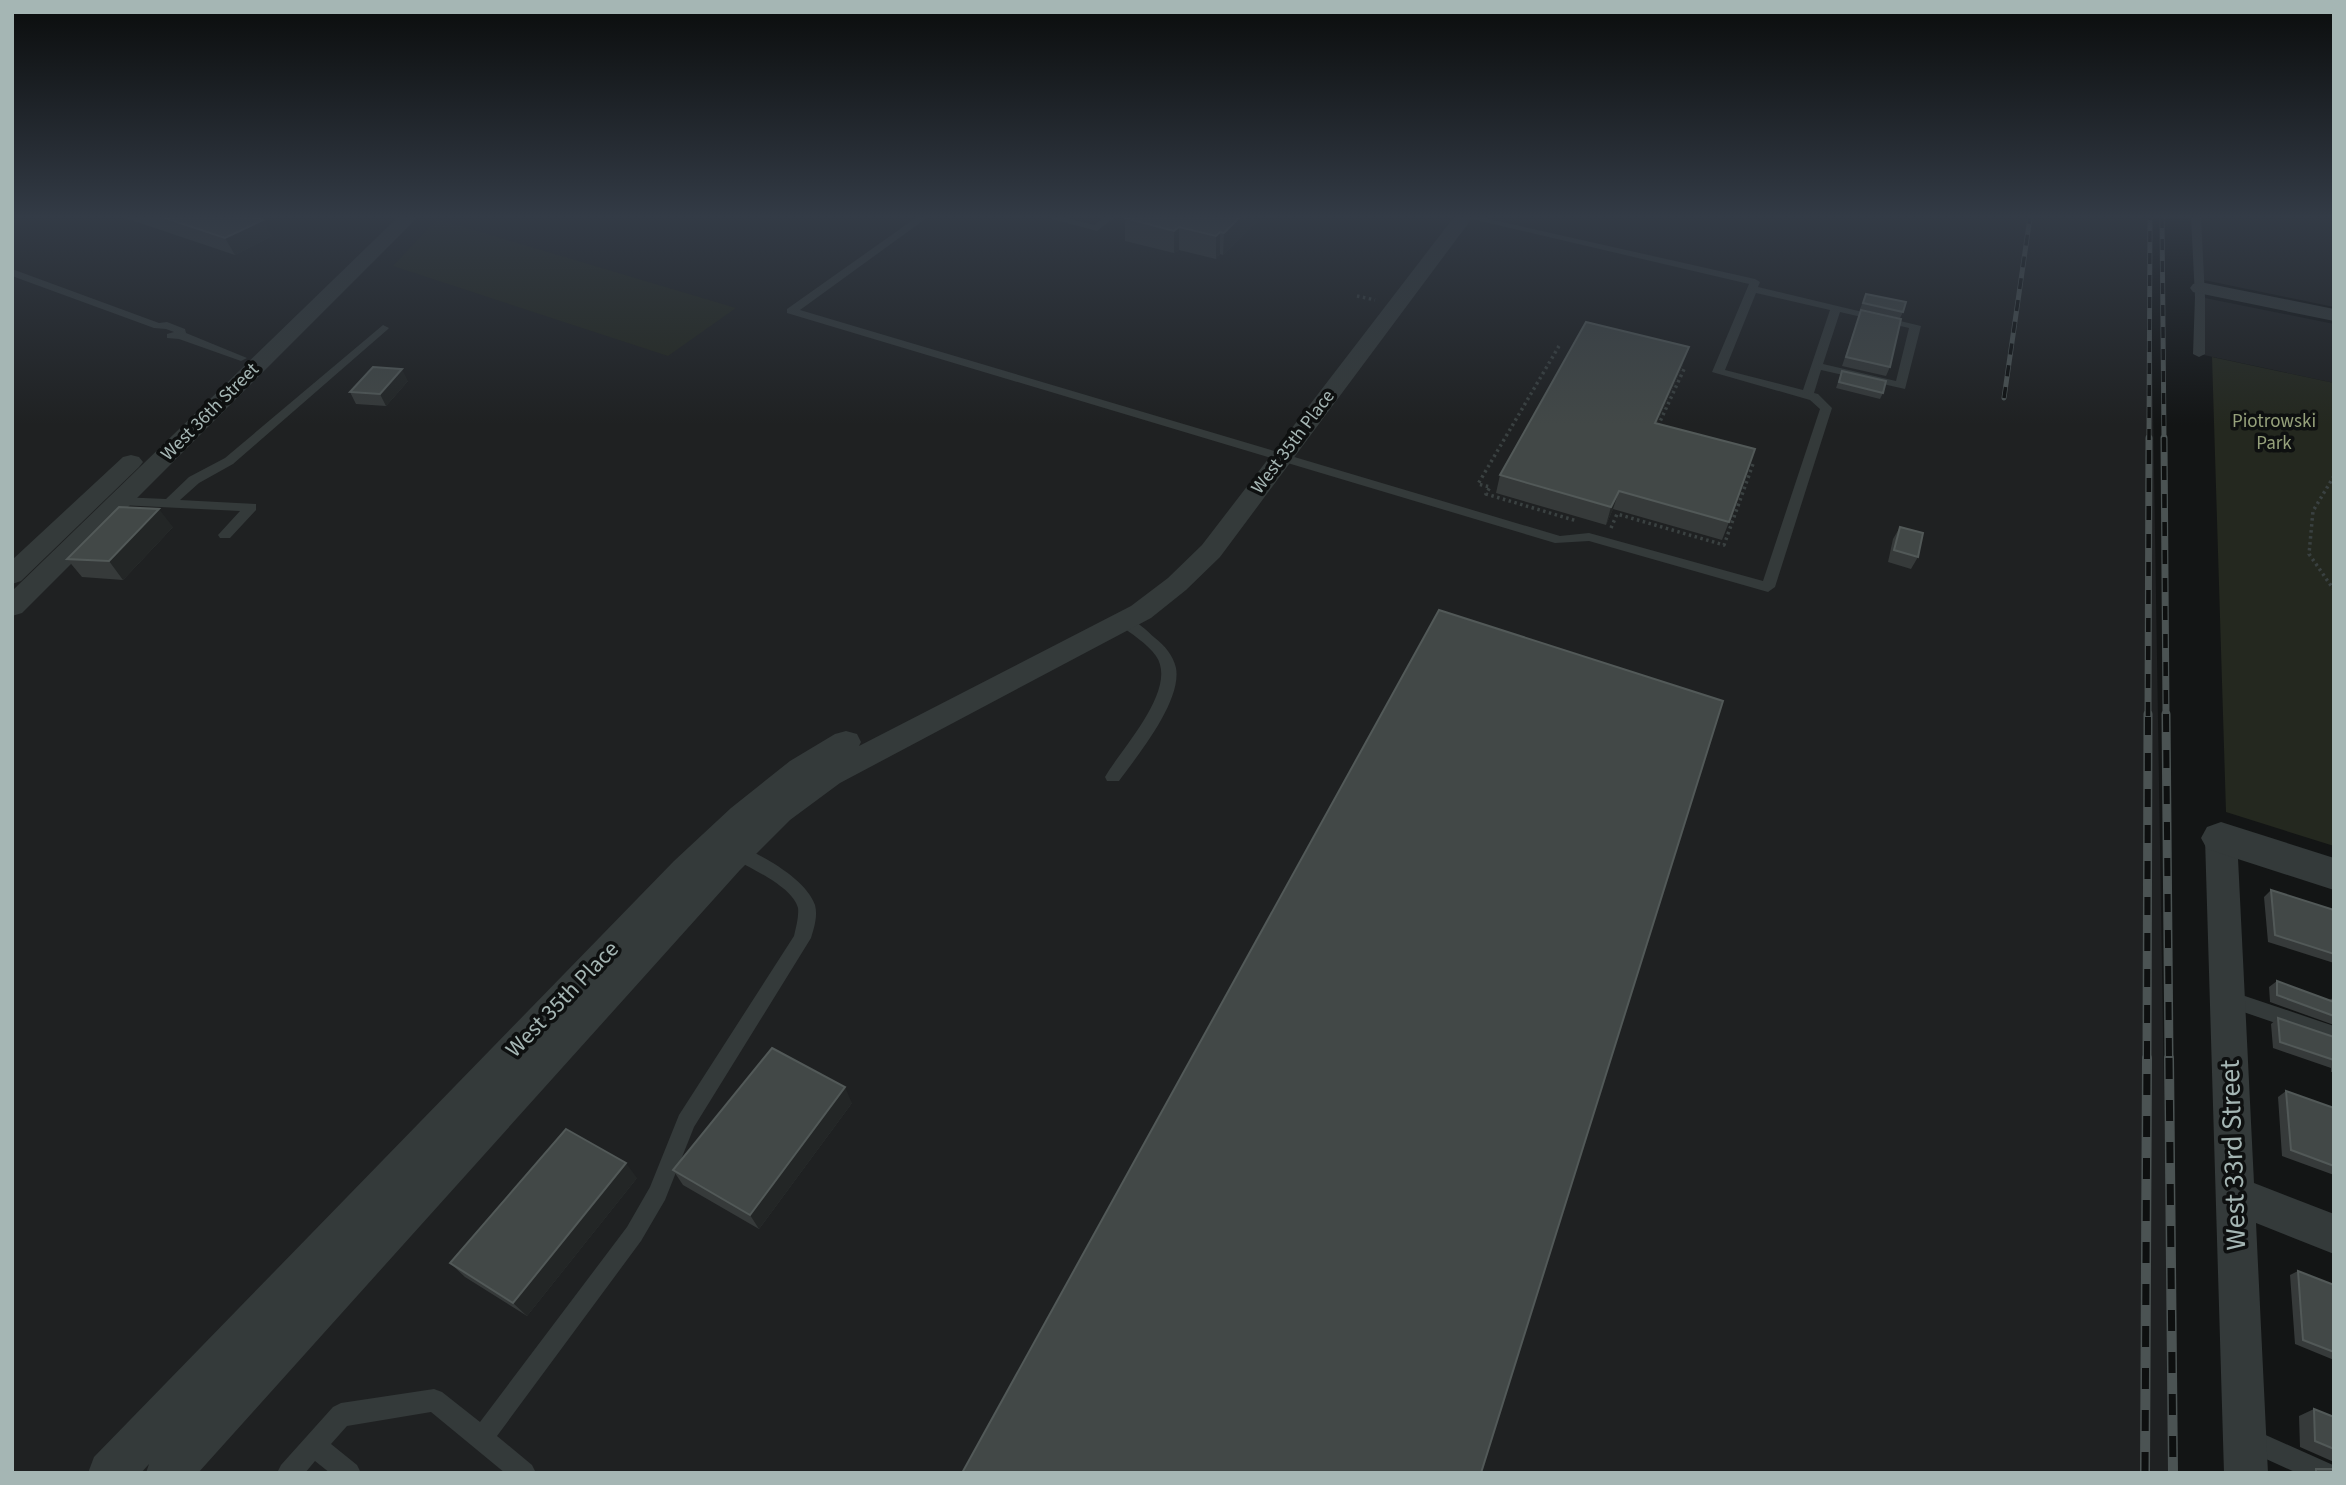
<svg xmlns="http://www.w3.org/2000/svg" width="2346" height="1485" font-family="'Source Sans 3',sans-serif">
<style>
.built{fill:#1f2122}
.green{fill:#24281f}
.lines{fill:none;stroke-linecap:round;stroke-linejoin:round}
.path{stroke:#3a4141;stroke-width:3.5;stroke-dasharray:2.5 3.5;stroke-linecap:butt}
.service{fill:#343a3a;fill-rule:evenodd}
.minor{fill:#343a3a;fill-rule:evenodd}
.tertiary{fill:#343a3a;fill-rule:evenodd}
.rail-far3-casing{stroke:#4b5353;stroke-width:5}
.rail-far2-casing{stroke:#4b5353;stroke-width:7}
.rail-far1-casing{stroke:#4b5353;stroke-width:9}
.rail-casing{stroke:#4b5353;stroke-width:10}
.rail-far3{stroke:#0e1010;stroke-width:3.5;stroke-dasharray:11;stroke-linecap:butt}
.rail-far2{stroke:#0e1010;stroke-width:4.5;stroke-dasharray:14;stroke-linecap:butt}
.rail-far1{stroke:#0e1010;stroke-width:6;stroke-dasharray:18;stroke-linecap:butt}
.rail{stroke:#0e1010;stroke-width:7;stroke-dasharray:21;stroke-linecap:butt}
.wall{fill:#363a3a}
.shaded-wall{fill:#232626}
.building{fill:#424847;stroke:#525958;stroke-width:2}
.labels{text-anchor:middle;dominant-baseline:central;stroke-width:7;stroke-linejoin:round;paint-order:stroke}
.far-street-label{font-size:19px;fill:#a5b6b4;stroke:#0e1010}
.far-park-label{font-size:19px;fill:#96a17b;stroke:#0e1010}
.street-label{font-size:23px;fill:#a5b6b4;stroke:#0e1010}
.near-street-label{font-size:28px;fill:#a5b6b4;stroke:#0e1010}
</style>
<rect width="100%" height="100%" fill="#131515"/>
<!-- built -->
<path class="built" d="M12,217H2150L2170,1473H12Z
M2196,217H2334V307L2199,279Z
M2200,297L2334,324V383L2199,354Z"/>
<!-- green -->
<path class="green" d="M437,219L736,308L668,356L393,266Z
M2212,357L2334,383V846L2226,812Z"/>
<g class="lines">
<!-- path -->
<path class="path" d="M1357,296L1375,300
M1559,346L1478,484L1490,487L1486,494L1577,521
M1658,426L1685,367
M2334,476L2313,511L2309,554L2334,590
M1611,528L1617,514L1724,545L1753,464L1747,463"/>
<!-- service -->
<path class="service" d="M917,217H928L800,310L1560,536L1589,533L1763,581L1820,409L1810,400L1712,372L1749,284L1463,217H1480L1755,279L1760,282L1758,287L1921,326L1905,389L1821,370L1814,393L1818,394L1832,408L1775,587L1768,592L1589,541L1555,543L787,313V309ZM1756,293L1830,310L1803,390L1725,370ZM1840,312L1909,328L1896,381L1823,364Z
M1045,217H1062L1095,225L1104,217H1115L1097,231Z
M2191,217H2201L2205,297V354L2199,357L2193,354L2195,297Z
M12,269L159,323L167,322L185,329L186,333L247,358L241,361L179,339L167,338V334L174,332L166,329L154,328L12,276Z
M383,325L389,328L387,330L233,464L199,483L180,500L256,504V510L230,538H220L218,535L240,511L120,505L113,501L120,497L166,499L189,477L225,458Z
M1124,616C1135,619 1146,630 1155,638C1165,646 1173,655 1176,668C1182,701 1138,755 1119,781H1107L1105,777C1120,750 1179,689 1156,656C1147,643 1131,634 1119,624L1117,621L1119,618Z
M738,846C762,854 807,880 815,905C818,916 814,928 811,938L694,1127L665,1200L641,1241L497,1436L532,1465L536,1473H505L431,1412L347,1426L331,1444L357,1465L361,1473H330L315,1461L305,1473H277L281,1465L333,1407L341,1403L434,1389L442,1392L480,1422L627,1227L650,1187L679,1115L794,936C796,927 799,917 798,908C793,887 750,868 732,858L730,853L732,848Z
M2227,990L2334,1026V1043L2220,1004L2218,998L2220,992Z
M2250,1428L2333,1465L2334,1473H2297L2242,1448L2238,1440L2242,1432Z"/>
<!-- minor -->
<path class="minor" d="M398,217H418L22,613L12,616V591Z
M1454,217H1473L1220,557L1186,590L1151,618L840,783L790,820L740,870L198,1473H146L149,1464L141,1473H88L94,1457L674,861L731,808L790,761L835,734L846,731L857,734L861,742L859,746L1131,606L1168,578L1202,545Z
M2200,282L2334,309V321L2193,292L2190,288L2193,284Z
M131,455L139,457L143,462L139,467L21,581L12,584V560L123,457Z
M2221,825L2232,829L2237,838L2254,1183L2334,1214V1254L2256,1223L2268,1473H2224L2205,838L2210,829Z"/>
<!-- tertiary -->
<path class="tertiary" d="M2221,822L2334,858V890L2207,849L2201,838L2207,827Z"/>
<!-- rail-far3 casing -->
<g class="rail-far3-casing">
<path id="rail-far3" d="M2162,217L2164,440
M2004,398L2030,217
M2149,440L2150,217"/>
</g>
<!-- rail-far2 casing -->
<g class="rail-far2-casing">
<path id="rail-far2" d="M2164,438L2166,716
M2148,716L2149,438"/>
</g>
<!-- rail-far1 casing -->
<g class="rail-far1-casing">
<path id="rail-far1" d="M2166,714L2169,1059
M2147,1059L2148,714"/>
</g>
<!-- rail casing -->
<g class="rail-casing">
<path id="rail" d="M2169,1058L2173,1473
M2145,1473L2147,1058"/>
</g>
<!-- rail-far3 -->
<use href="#rail-far3" class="rail-far3"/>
<!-- rail-far2 -->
<use href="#rail-far2" class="rail-far2"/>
<!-- rail-far1 -->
<use href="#rail-far1" class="rail-far1"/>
<!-- rail -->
<use href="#rail" class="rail"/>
</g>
<!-- wall -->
<path class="wall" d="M122,217H254L272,236L235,255Z
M1126,217H1261L1223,255L1220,254L1216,259L1179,250L1174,253L1125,241V218Z
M1866,294L1903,312L1900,318L1860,309Z
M1861,310L1890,367L1886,376L1842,366Z
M1683,365L1657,423L1729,522L1722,540L1613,509L1606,525L1496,493L1500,475Z
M1842,371L1883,393L1880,399L1836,388Z
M408,381L386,406L356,404L350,392Z
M173,527L123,580L82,577L67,559Z
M1900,527L1918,557L1911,569L1888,562L1893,539Z
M2271,890L2334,910V963L2268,942L2264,897Z
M2277,981L2330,1000L2334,997V1025L2270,1002L2269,987Z
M2278,1018L2334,1037V1072H2331V1068L2273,1048L2271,1024Z
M2286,1091L2334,1108V1175L2282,1156L2278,1097Z
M852,1103L759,1229L683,1185L673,1170Z
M637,1178L527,1316L465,1277L450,1263Z
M2298,1271L2334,1285V1360L2295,1344L2290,1275Z
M2314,1409L2334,1417V1462L2300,1447L2299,1416Z"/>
<!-- shaded-wall -->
<path class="shaded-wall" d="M1240,217H1261L1223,255L1224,233Z
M263,220L272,236L235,255L225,238Z
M1179,227V250L1174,253V231Z
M1220,232V254L1216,259V236Z
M1689,347L1683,365L1649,441L1655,423Z
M402,369L408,381L386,406L380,394Z
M1619,491L1613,509L1606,525L1611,507Z
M159,509L173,527L123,580L109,561Z
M845,1087L852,1103L759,1229L750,1215Z
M626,1163L637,1178L527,1316L513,1303Z"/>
<!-- building -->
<path class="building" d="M162,217H254L263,220L225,238Z
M1126,217H1240L1224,233L1220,232L1216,236L1179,227L1174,231L1125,218Z
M1866,294L1906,302L1903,312L1863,303Z
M1861,310L1901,319L1890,367L1846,357Z
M1586,322L1689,347L1655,423L1755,449L1729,522L1619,491L1611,507L1500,475Z
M373,367L402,369L380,394L350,392Z
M1842,371L1886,381L1883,393L1839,382Z
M119,507L159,509L109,561L67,559Z
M1900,527L1923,533L1918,557L1894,550Z
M1439,610L1723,701L1481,1473H962Z
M2271,890L2334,910V954L2275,935Z
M2277,981L2334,1002V1016L2277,995Z
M2278,1018L2334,1037V1060L2280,1042Z
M772,1048L845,1087L750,1215L673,1170Z
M2286,1091L2334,1108V1166L2291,1150Z
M566,1129L626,1163L513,1303L450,1263Z
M2298,1271L2334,1285V1352L2303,1340Z
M2314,1409L2334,1417V1449L2315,1441Z
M2316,1469H2334V1473H2316Z"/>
<!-- sky -->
<linearGradient id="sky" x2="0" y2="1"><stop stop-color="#0a0c0c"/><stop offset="0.51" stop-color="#333b46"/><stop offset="1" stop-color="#333b46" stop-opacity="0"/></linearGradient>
<rect width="2346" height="425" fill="url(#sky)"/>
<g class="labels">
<!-- far-street labels -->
<g class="far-street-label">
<text transform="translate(210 412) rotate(-45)">West 36th Street</text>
<text transform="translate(1293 442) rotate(-53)">West 35th Place</text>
</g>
<!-- far-park labels -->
<g class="far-park-label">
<text x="2274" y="421">Piotrowski<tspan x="2274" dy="22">Park</tspan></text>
</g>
<!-- street labels -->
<g class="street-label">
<text transform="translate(562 999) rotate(-46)">West 35th Place</text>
</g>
<!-- near-street labels -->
<g class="near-street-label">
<text transform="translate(2233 1155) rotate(-92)">West 33rd Street</text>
</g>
</g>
<!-- border -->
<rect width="2346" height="1485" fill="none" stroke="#a5b6b4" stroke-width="28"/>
</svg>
